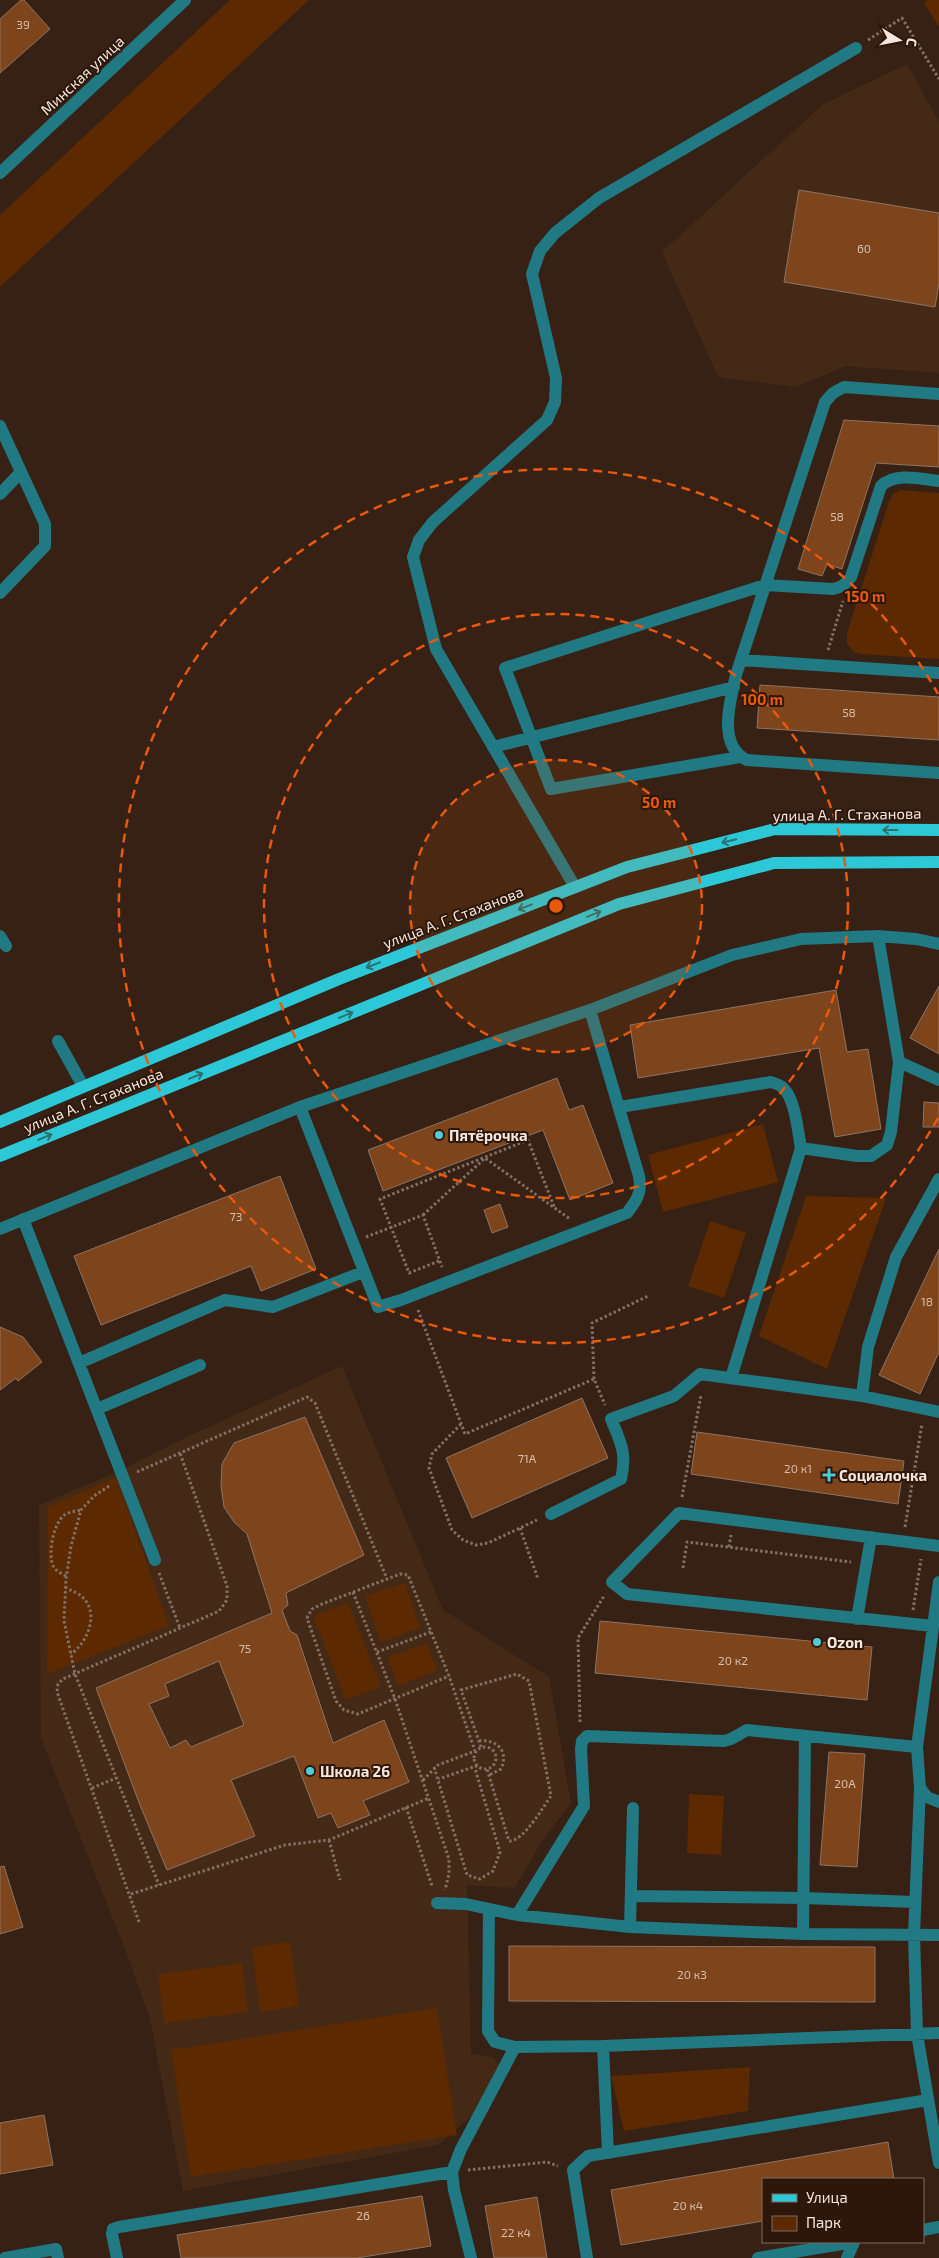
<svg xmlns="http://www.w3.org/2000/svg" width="939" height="2258" font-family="'Exo 2',sans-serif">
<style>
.built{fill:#442917}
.green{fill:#5c2900}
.building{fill:#7e441b;stroke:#8d7465;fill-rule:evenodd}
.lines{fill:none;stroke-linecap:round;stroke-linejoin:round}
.path{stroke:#837065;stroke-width:3;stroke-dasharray:2.5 2.5;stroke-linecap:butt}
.minor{stroke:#217983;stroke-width:12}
.major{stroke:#2dc8d7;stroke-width:12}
.oneway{stroke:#2c7070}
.ring{fill:none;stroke:#e8590c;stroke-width:2.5;stroke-dasharray:9 6}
.poi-dot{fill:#52cbd9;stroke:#2c170a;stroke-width:2}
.labels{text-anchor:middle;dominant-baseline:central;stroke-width:4;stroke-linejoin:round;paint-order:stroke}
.number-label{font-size:12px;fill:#d7beac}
.street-label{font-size:15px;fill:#f5e6dd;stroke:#2c170a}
.poi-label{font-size:15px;font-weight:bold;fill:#f5e6dd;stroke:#2c170a;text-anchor:start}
.centre{fill:#e8590c;stroke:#2c170a;stroke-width:2.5}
.ring-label{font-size:15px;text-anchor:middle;font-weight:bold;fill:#e8590c;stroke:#2c170a;stroke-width:4;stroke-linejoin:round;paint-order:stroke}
</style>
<rect width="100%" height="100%" fill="#362114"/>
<!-- built -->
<path class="built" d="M907,64L939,122V373L846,366L796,387L718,377L662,252L822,105Z
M342,1366L443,1610L549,1677L571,1803L541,1842L515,1888L467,1885L471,2054L492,2057L501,2067L474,2114L438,2145L183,2191L150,2019L126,1952L41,1738L39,1505L121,1470L189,1436Z"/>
<!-- green -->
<path class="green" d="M230,0H309L0,287V215Z
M927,0H939V27L924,3Z
M900,490L939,493V659L860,654L854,652L847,644V633L889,501L893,494Z
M763,1124L778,1182L663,1212L648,1155Z
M806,1196L886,1198L827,1369L759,1336Z
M710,1221L746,1233L724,1298L688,1286Z
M116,1477L169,1626L47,1674L48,1507Z
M405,1583L420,1628L381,1642L365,1596Z
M348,1603L381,1686L346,1700L313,1616Z
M427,1643L437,1671L398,1686L388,1657Z
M689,1794L724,1796L721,1855L687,1853Z
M290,1942L299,2006L260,2012L252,1947Z
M242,1963L248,2012L164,2023L158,1974Z
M437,2008L457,2135L191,2177L171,2050Z
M750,2067L748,2111L624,2131L611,2076Z"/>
<!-- building -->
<path class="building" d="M21,0H24L50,29L0,73V19Z
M799,190L939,213V283L935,307L784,282Z
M844,420L939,426V467L876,463L842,569L827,564L822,576L798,569Z
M760,685L939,697V740L757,728Z
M939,986V1054L910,1038Z
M836,990L847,1052L868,1049L881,1129L835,1137L819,1048L638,1078L630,1025Z
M557,1078L569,1110L583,1105L613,1183L570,1200L543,1130L383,1191L368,1150Z
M924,1102L939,1103V1127H923Z
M280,1176L316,1269L261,1291L251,1266L101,1325L74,1256Z
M500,1204L508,1227L492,1233L484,1210Z
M939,1249V1352L920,1394L879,1375Z
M0,1327L23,1337L42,1362L18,1381L16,1378L0,1390Z
M582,1398L608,1458L472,1518L446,1458Z
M305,1417L364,1555L286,1593L288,1605L282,1610L290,1631L297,1635L333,1743L384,1720L409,1782L363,1801L370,1815L338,1828L331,1813L318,1818L294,1756L231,1780L255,1836L167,1870L140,1805L96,1688L272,1613L247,1534L234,1522L224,1507L221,1486L222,1464L234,1443ZM219,1661L244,1725L191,1747L186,1740L170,1748L149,1704L169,1696L165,1684Z
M697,1432L904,1461L898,1504L691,1474Z
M600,1621L872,1647L867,1700L595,1673Z
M829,1752L865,1754L857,1867L820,1865Z
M4,1866L23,1927L0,1934V1867Z
M509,1946L875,1947V2002L509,2001Z
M44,2115L53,2165L0,2174V2123Z
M888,2142L894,2179H763V2221L621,2245L611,2190Z
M422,2196L431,2246L357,2258H181L177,2235Z
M537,2197L547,2258H494L485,2206Z"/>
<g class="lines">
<!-- path -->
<path class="path" d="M868,40L902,18L939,79
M828,650L843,601
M423,1215L485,1158L570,1219
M366,1237L423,1215L442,1267
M439,1261L409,1273L380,1199L528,1140L555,1209
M418,1310L465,1434L594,1379L605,1405
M594,1379L592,1323L648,1296
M461,1424L432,1454L429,1468L452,1530L463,1540L476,1545L488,1543L537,1520
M137,1472L307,1397L315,1403L387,1579
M109,1486L94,1496L81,1510L71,1546L66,1579L64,1621L75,1674L159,1885
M682,1497L701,1395
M905,1527L922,1424
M520,1528L538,1579
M729,1547L731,1535
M683,1568L687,1542L851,1562
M159,1573L180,1628
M66,1576C60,1573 54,1570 52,1563C49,1551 53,1529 60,1520C64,1512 73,1512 81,1510
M65,1587C70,1590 75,1592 80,1595C101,1611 88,1642 71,1654
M353,1592L395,1699L449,1859V1874L445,1890
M913,1610L921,1559
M377,1652L431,1632
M580,1722L578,1638L604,1596
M479,1741C497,1739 509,1751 501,1769L489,1775
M474 1758a11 11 0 1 1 22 0a11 11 0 1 1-22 0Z
M481,1747L461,1690L517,1674L529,1681L551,1796C543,1807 524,1841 509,1841L487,1769
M434,1767L467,1875L480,1879L493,1871L500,1852L476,1772V1766L439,1779
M423,1780L438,1765L475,1751L449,1676L408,1575L400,1574L322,1604L312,1609L307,1618L336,1701L344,1710L358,1714L449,1676
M92,1788L116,1778
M406,1807L432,1886
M329,1840L340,1880
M131,1894L285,1845L329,1840L429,1798
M139,1922L57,1692L58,1684L63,1679L219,1611L227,1600V1586L180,1453
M468,2170L547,2162L558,2166"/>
<!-- minor -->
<path class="minor" d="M0,173L185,0
M939,394L844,387L833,393L825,402L736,675C730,701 717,746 747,760L939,773
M0,426L45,524V546L0,593
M0,494L21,472
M741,660L939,673
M493,747L734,687
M740,757L551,789L505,668L765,585L833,589C842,587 846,584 851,577L881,486C895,472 921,479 939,481
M575,887L436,649L413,557L419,540L433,522L547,420L555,402L556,378L532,274L540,251L555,233L599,198L856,48
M0,936L6,946
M58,1041L83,1086
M899,1062L939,1080
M300,1107L378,1307L401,1300L627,1213C637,1200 642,1193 639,1176L590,1010
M620,1107L771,1082C776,1084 782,1085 785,1090C795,1101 798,1132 801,1148L857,1156H871L887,1145L891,1132L899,1062L878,936
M23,1219L155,1560
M0,1229L300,1107L590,1010L732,955L801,939L878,936L916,939L939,944
M79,1363L225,1300L273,1307L363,1272
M731,1378L801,1148
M862,1396L868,1347L896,1257L939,1179
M97,1409L200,1365
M551,1514L621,1479C627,1453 621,1443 611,1419L674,1396L700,1374L862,1396L939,1412
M939,1582L917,1747L920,1788L927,1797L939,1802
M857,1619L871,1537
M933,1626L627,1594L612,1582L679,1513L939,1546
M920,1788L914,1935L917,2034L939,2163
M632,1896L804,1898L915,1902
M437,1903L466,1904L517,1915L630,1927L803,1934L939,1935
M489,1909L488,2031L495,2042L515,2047L603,2046L939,2033
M517,1915L584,1806L581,1749L582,1741L587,1736L724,1741L731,1739L747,1730L917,1747
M630,1927L633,1808
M803,1934L805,1736
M603,2046L608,2153
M452,2172L461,2149L515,2047
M923,2230L939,2227
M5,2258L56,2249L58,2258
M117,2258L112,2234L113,2229L119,2227L452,2172L454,2190L471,2258
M587,2258L573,2170L588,2156L928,2100
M758,2258L854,2242
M847,2258L854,2242"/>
<!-- major -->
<path class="major" d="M0,1122L339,979L627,867L775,829L939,830
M0,1156L619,904L774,863L939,862"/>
</g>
<!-- one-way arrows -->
<defs><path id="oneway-shaft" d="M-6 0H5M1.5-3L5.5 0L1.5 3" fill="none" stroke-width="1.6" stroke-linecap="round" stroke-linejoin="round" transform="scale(1.25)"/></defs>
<g class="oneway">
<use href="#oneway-shaft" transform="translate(890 830) rotate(-180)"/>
<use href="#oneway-shaft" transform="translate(729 841) rotate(166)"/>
<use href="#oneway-shaft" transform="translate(525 907) rotate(159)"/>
<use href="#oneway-shaft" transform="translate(594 914) rotate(-22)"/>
<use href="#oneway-shaft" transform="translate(373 965) rotate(159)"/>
<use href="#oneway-shaft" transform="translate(346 1015) rotate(-22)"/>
<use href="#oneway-shaft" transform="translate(196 1076) rotate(-22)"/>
<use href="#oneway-shaft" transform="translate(45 1137) rotate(-22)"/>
</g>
<!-- distance rings -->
<circle cx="556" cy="906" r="146" fill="#e8590c" fill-opacity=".12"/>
<g class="ring">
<circle cx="556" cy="906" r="146"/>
<circle cx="556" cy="906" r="292"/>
<path d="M938 1118A437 437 0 1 1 938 694"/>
</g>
<!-- markers -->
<g class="poi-dot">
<circle cx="439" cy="1135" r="5"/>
<path d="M826.5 1467.5h5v5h5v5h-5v5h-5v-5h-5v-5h5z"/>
<circle cx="817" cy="1642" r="5"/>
<circle cx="310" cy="1771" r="5"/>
</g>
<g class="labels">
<!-- number labels -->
<g class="number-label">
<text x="23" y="24">39</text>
<text x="864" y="248">60</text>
<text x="837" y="516">58</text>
<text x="849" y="712">58</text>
<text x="236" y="1216">73</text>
<text x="927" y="1301">18</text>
<text x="527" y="1458">71А</text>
<text x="798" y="1468">20 к1</text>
<text x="245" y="1648">75</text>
<text x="733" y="1660">20 к2</text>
<text x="845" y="1783">20А</text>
<text x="692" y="1974">20 к3</text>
<text x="688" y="2205">20 к4</text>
<text x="363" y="2215">26</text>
<text x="516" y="2232">22 к4</text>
</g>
<!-- street labels -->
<g class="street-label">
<text transform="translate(82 75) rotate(-43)">Минская улица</text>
<text transform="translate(847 814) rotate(-1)">улица А. Г. Стаханова</text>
<text transform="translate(453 917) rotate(-21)">улица А. Г. Стаханова</text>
<text transform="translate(93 1100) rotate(-22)">улица А. Г. Стаханова</text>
</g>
<!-- poi labels -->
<g class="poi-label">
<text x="449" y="1135">Пятёрочка</text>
<text x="839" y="1475">Социалочка</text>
<text x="827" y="1642">Ozon</text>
<text x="320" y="1771">Школа 26</text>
</g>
</g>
<circle cx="556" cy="906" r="8" class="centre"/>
<g class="ring-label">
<text x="865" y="602">150 m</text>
<text x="762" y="705">100 m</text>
<text x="659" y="808">50 m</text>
</g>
<!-- legend -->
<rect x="762" y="2178" width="162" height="65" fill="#2c170a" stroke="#7c6a5e"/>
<rect x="772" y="2194" width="25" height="8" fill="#2dc8d7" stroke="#7c6a5e"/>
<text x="806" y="2203" font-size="15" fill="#f5e6dd">Улица</text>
<rect x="772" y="2216" width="25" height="15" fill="#5c2900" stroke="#7c6a5e"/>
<text x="806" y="2228" font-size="15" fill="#f5e6dd">Парк</text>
<!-- north arrow -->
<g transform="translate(899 40) rotate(100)" stroke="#2c170a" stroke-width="4" paint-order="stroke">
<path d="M0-4L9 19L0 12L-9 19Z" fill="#f5e6dd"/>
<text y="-8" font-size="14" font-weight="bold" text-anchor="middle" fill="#f5e6dd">С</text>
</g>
</svg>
